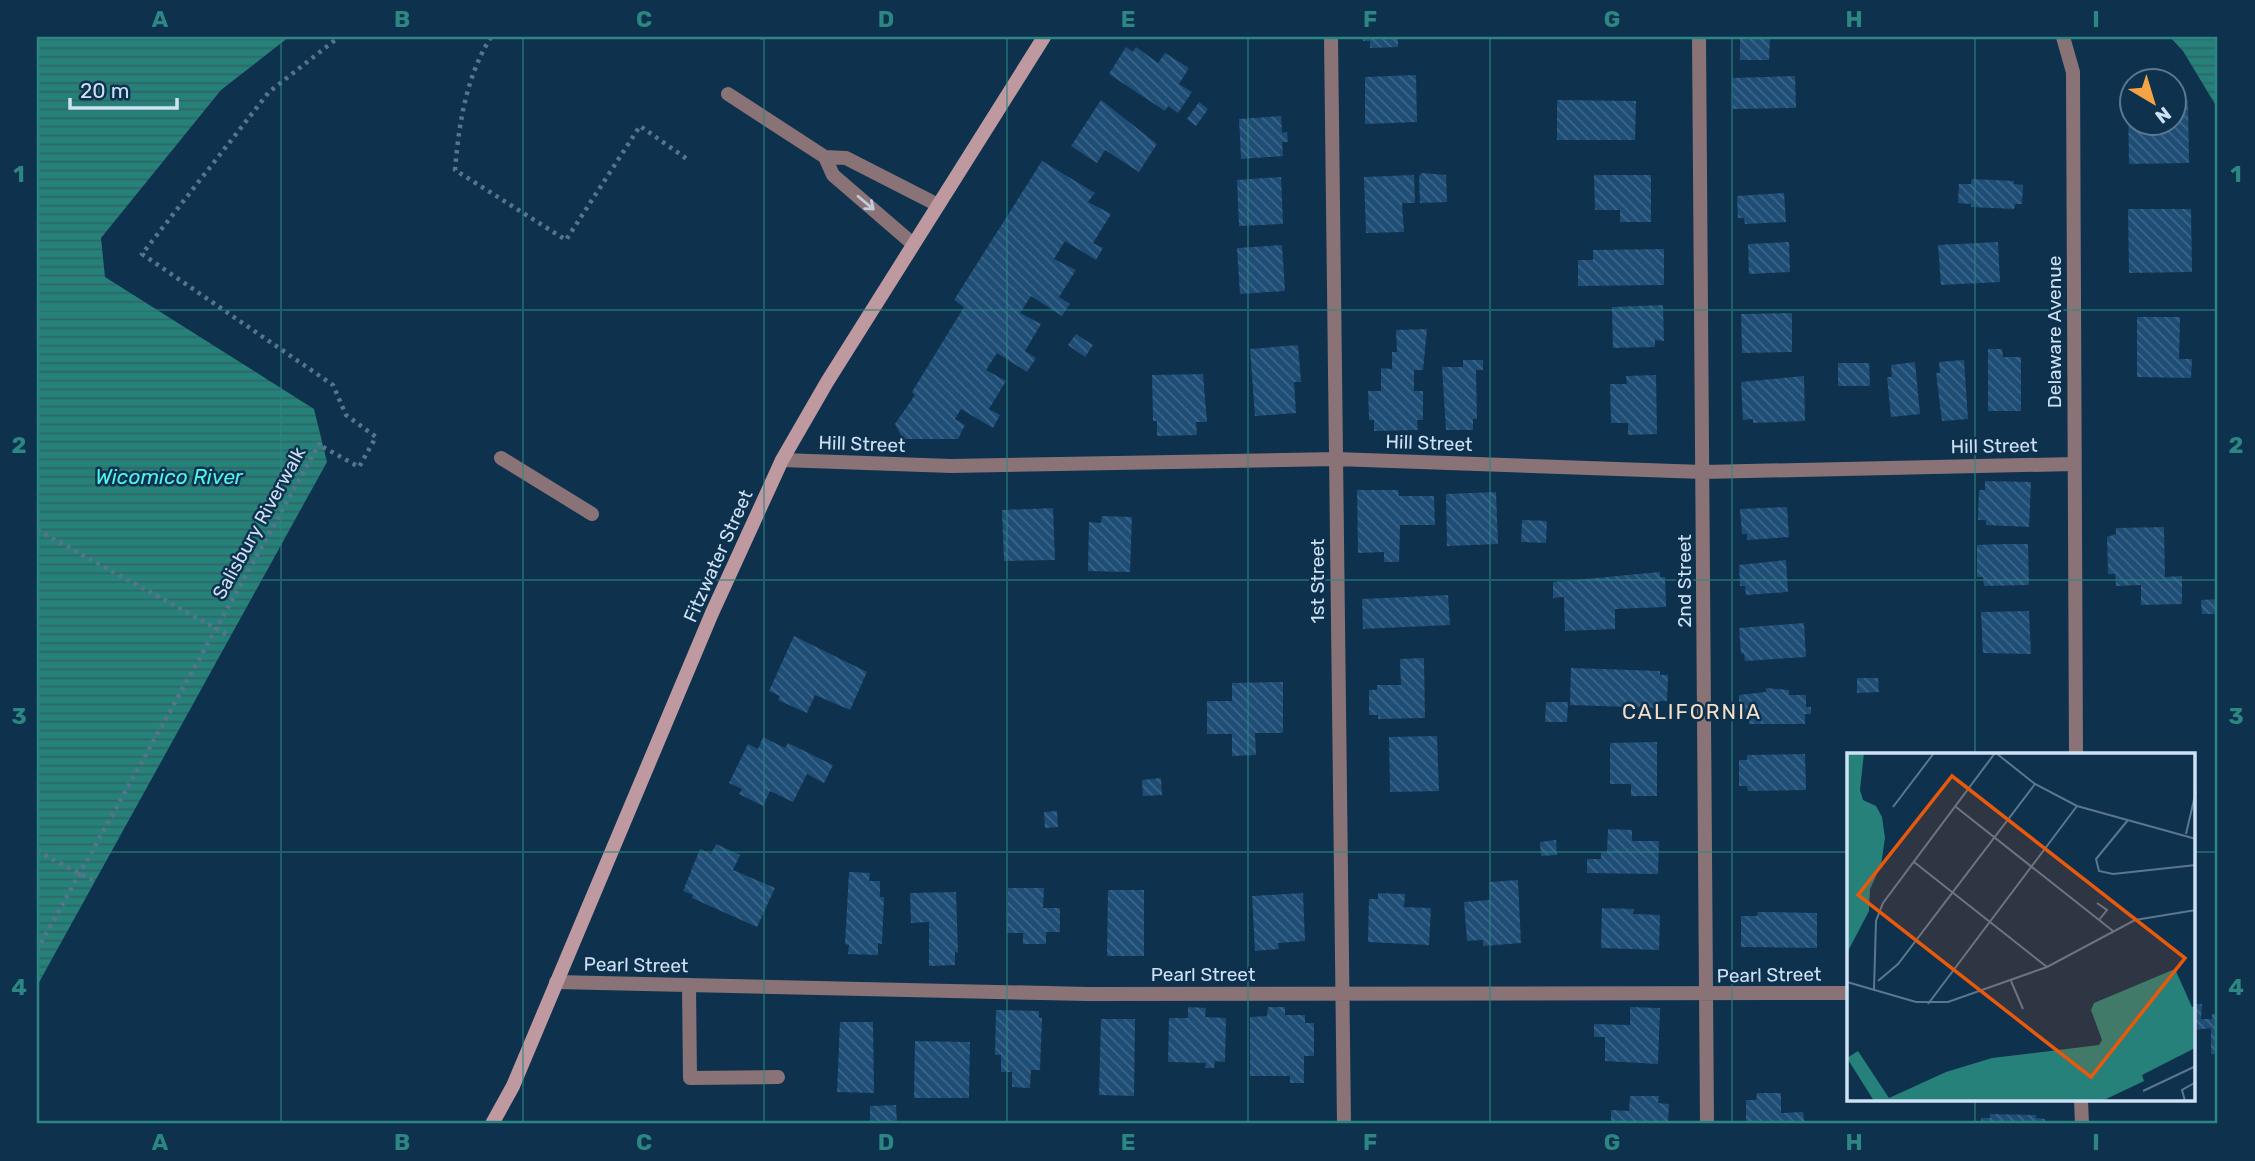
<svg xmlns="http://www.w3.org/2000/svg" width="2255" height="1161" font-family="Rubik,sans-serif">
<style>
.water{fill:url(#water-rules)}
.building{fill:url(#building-back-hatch)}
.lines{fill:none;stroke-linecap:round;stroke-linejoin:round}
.path{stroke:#57748d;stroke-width:4.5;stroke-dasharray:3.5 5;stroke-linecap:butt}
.lane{stroke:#8a7376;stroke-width:14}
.street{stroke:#8a7376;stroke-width:14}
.secondary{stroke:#be999f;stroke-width:14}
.path-bridge{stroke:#57748d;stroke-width:4.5;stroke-dasharray:3.5 5;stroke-linecap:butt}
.oneway{stroke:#c0cbdb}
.grid{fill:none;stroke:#2c8682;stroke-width:2;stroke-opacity:0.55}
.labels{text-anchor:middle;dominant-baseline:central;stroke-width:5;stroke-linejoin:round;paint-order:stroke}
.street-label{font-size:19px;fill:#cee1f4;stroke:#0e314e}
.water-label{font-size:21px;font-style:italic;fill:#4ff6ea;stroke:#0e314e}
.neighbourhood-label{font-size:21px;letter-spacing:2px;fill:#f6dfc8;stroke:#0e314e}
.inset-road{fill:none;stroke:#5b7790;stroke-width:2}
.view{fill:#e8590c;fill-opacity:0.15;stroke:#e8590c;stroke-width:3.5}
.inset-edge{fill:none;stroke:#cee1f4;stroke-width:3.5}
.neatline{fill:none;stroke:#2c8682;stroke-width:2.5}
.grid-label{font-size:23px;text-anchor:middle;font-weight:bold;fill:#2c8682}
</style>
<defs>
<pattern id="water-rules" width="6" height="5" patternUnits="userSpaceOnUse" patternTransform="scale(1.75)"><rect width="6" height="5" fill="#25817a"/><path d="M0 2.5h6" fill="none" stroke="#306664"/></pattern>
<pattern id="building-back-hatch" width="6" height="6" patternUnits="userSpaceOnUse" patternTransform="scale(1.75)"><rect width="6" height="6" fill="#1e4d75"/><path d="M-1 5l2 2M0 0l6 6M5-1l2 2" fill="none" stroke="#3e6689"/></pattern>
</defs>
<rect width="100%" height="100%" fill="#0e314e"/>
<!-- water -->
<path class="water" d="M37,37H289L221,90L101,238L105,277L314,409L327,462L37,986Z
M2170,37H2218V109L2183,51Z"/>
<!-- building -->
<path class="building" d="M1363,37H1398V47L1370,48V41H1363Z
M1740,37H1770L1769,60H1740Z
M1126,47L1133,52L1136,47L1158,63L1165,53L1189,68L1179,84L1192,92L1178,113L1168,106L1165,111L1109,74Z
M1416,75L1417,122L1365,124V77Z
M1795,76L1796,108L1733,109L1732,78Z
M1101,100L1157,144L1139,172L1105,150L1097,163L1071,146Z
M1557,100L1636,101L1635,140H1557Z
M2188,100L2189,163L2129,164L2128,102L2132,101V122H2174V101Z
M1199,102L1208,109L1196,126L1187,119Z
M1281,116L1282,133L1287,132L1288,142H1282L1283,156L1241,159L1239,119Z
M1042,161L1095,193L1088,202L1111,214L1093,243L1103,248L1096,260L1065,241L1054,259L1076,270L1059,297L1070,304L1062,316L1031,296L1020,313L1041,324L1025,351L1036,358L1027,372L997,353L986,370L1006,381L989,409L1000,415L993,428L961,409L955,419L965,425L958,439H903L895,424L915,395L912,392L964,307L954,300Z
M1422,173L1446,175L1447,202L1420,203L1419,176Z
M1414,175L1415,203H1402L1404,232L1366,233L1364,177Z
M1594,175H1651V222H1620V210H1595Z
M1281,177L1283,224L1239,226L1237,180Z
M1972,179L2014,181V184L2023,185L2022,204H2015L2014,209L1971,207V204L1958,203L1959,184H1971Z
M1784,193L1786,222L1745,224L1744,218H1738L1737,196Z
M2128,209H2191L2192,272L2129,273Z
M1789,242L1790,272L1749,274L1748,244Z
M1998,242L2000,282L1941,285L1938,245Z
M1282,245L1285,291L1240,294L1237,248Z
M1664,249V285L1578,286V260H1593V250Z
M1663,305L1664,341L1655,340V347L1613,348L1612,307Z
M1792,313V352L1742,353L1741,314Z
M2137,317H2180L2179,359H2192L2191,378L2137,377Z
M1427,329L1423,370H1414V391H1423V420H1417L1418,430L1374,431V420H1369L1368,391H1381V368L1392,369V352H1397L1396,330Z
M1076,334L1093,345L1085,357L1068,345Z
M1298,345L1301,382H1294L1296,413L1255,416L1250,349Z
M1988,349H2002L2003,357H2021V411H1988Z
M1463,360H1483V370H1476L1477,419H1473V430H1446L1442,367H1463Z
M1964,360L1968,419L1942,421L1936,373H1940L1939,362Z
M1915,362L1920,414L1891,417L1887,377H1892L1891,365Z
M1838,363H1869L1870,386H1838Z
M1203,374L1207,422H1196L1197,435L1157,436V421H1153L1152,375Z
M1656,375L1657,434L1628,435V423H1611L1610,384H1627L1626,376Z
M1804,376L1805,421L1753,423V419L1743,420L1741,382Z
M1985,481L2031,482L2029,527L1986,525V520H1978L1979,490H1985Z
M1357,490H1398L1399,496H1434L1435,525H1400L1399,562H1384V552L1358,553Z
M1496,492L1498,544L1447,546L1446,494Z
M1787,507L1789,537L1747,540V534H1742L1740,509Z
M1053,508L1055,560L1004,561L1002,510Z
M1102,516L1132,517L1130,572L1088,571L1089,522L1101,523Z
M1522,520L1547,521L1546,543L1521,542Z
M2164,527L2165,577L2182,576V604L2141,605V585L2116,586L2115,574H2108L2107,537L2116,534V528Z
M2004,544H2028L2029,585L1984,586L1983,577H1977V545Z
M1786,560L1788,592L1746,595L1745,586H1740L1739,565Z
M1660,572V577H1665L1666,607L1615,609V629L1565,631L1564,597L1553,598V582Z
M1448,595L1450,625L1363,629L1362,599Z
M2218,599V614H2202L2201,600Z
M2029,611L2031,654L1983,653L1981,612Z
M1804,623L1806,657L1745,661L1744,654L1741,653L1739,628Z
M794,636L867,672L850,710L815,695L807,713L778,700L780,696L769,691Z
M1424,658L1425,718L1378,719V715H1369V690H1377V685H1401L1400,659Z
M1571,668L1660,671V675H1668L1667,701H1660L1659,708L1570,705Z
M1857,678H1878L1879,692L1857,693Z
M1283,682V733H1255L1256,755L1232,756V734H1207V701H1232V683Z
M1766,688L1789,690V695H1806V707H1811V714H1805V724H1749V719L1739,720V695L1766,692Z
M1546,702H1568L1567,722H1545Z
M1437,736L1439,791L1390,792L1389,737Z
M763,737L785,748L788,743L833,765L824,783L807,774L793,802L770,791L763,806L739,794L742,789L729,783L748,744L758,749Z
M1657,742V796H1631V784H1610V743Z
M1805,754L1806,790L1748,791L1747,786H1739V760H1747V755Z
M1161,778L1162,795L1143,796L1142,780Z
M1057,811L1058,827L1045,828L1044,812Z
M1608,829L1632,830V841H1659L1658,874L1587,873V859H1601V852H1607Z
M1556,840L1557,855L1541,856L1540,842Z
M716,844L740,855L733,870L775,888L757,927L692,898L693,895L683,891L700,849L711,854Z
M849,872L870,873L869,881H880V897H884L882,944L878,943V955L848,954L849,945L845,944Z
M1518,880L1521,943L1483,946V940L1467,941L1464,902L1490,900L1489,882Z
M1008,888H1044L1043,908H1060V932H1046V944H1023V933H1007Z
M1108,890H1144V956H1107Z
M956,892L958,953L955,952V965L929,966V922L911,923L910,893Z
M1303,893L1305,941L1278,943L1279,949L1255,951L1252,896Z
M1378,893L1405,894L1404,907L1431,908L1429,945L1368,942L1369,899H1378Z
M1602,908L1634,909L1633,914L1660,915L1659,950L1601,948Z
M1758,912L1817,913V948L1741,947V916H1757Z
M2194,1004H2202L2201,1019H2212V1014H2218V1054H2211V1028L2194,1030Z
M1188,1007L1206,1008L1205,1017L1226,1018L1225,1062L1215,1061L1214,1068H1205L1206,1063L1168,1062L1169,1018H1188Z
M1268,1007H1285V1015H1305V1023H1314V1056H1304V1083H1290V1076H1250V1017L1267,1016Z
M1630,1007L1660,1008L1658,1064L1605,1061V1037H1594V1024L1630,1025Z
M996,1010L1039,1011V1018H1042L1040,1070H1031L1030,1088L1012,1087V1072H1001V1055H995Z
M1101,1019H1135L1134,1096L1099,1095Z
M840,1022H873L874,1093L837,1092Z
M915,1041L970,1042L969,1098H914Z
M1757,1093H1781V1113L1803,1112L1805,1124H1746V1100H1756Z
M1630,1096H1659L1658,1103L1669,1104L1668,1124H1611V1110L1629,1111Z
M896,1105L897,1124H870V1106Z
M1990,1114L2036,1115V1118L2045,1119V1124H1981V1118H1990Z"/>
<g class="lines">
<!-- path -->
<path class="path" d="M491,37C466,77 459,123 455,170L566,240L640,126L687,159
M761,37L763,38
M323,447L359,467L376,437L346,415L333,385L142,254L269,92L339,37
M37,530L230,636
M37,851L96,882"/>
<!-- lane -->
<path class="lane" d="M728,94L825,157L846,158L938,205
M825,157L833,175L913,244
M501,458L592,514
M689,985L690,1078L778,1077"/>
<!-- street -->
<path class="street" d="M1331,37L1344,1124
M1699,37L1707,1124
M2063,37L2073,72L2076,755
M782,460L951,466L1336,459L1703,472L2074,464
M556,982L1088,994L1849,993
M2081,1100L2082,1124"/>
<!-- secondary -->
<path class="secondary" d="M492,1124L513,1086L712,613L782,460L827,382L1044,37"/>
<!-- path-bridge -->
<path class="path-bridge" d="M37,950L319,444L323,447"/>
</g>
<!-- one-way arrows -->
<defs><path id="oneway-shaft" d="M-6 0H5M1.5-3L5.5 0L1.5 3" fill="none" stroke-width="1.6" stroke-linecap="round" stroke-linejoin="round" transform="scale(1.75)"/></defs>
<use class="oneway" href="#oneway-shaft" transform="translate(866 203) rotate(40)"/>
<!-- grid -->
<path class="grid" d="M281,37V1124M523,37V1124M764,37V1124M1007,37V1124M1248,37V1124M1490,37V1124M1732,37V1124M1975,37V755M37,310H2218M37,580H2218M37,852H1849M2194,852H2218M1975,1100V1124"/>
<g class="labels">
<!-- street labels -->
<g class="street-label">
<text transform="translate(2054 332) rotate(-90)">Delaware Avenue</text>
<text transform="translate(1429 443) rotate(2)">Hill Street</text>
<text transform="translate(862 444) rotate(2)">Hill Street</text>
<text transform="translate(1994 446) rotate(-1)">Hill Street</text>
<text transform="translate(259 523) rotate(-61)">Salisbury Riverwalk</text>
<text transform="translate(718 556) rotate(-66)">Fitzwater Street</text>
<text transform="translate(1317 581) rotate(-90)">1st Street</text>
<text transform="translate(1684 581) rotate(-90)">2nd Street</text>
<text transform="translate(636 965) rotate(1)">Pearl Street</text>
<text x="1203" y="974">Pearl Street</text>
<text transform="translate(1769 975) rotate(-1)">Pearl Street</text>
</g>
<!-- water labels -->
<g class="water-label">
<text x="169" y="476">Wicomico River</text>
</g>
<!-- neighbourhood labels -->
<g class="neighbourhood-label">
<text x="1692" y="711">CALIFORNIA</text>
</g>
</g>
<!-- overview -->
<g transform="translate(1847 753)">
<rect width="348" height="348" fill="#0e314e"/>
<path d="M0,0H17L13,37L16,47L29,53L35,64L38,85L34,112L23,136L22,158L0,200ZM328,216L345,254L348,253V295L295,322L297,328L255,348H27L0,305L11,298L42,345L99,319L145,305L252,292L255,287L244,257L247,250Z" fill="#25817a"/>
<path class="inset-road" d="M149,0L188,31L230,53L349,86M46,54L87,0M109,54L266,178M281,67L249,106L252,118L266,121L349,112M339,81L349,38M67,109L200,214M250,150L260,157L252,167M31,228L51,211L188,31M164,228L176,256M0,229L69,249H101L200,214L288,167L349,157M27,236L29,168L36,150L148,0M81,251L230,53M296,338L349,313M338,348L335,337L349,329"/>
<path class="view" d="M105,23L338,205L244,324L11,142Z"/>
<rect width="348" height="348" class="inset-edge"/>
</g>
<!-- border -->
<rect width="2255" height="1161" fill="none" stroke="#0e314e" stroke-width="77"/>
<!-- north arrow -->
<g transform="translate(2153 102) rotate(142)"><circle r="33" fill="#0e314e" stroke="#5b7790" stroke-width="2"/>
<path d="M0-5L12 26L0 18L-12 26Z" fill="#f4a443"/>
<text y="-10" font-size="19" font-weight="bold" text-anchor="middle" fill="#cee1f4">N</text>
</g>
<!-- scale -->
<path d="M70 98v10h107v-10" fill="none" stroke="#cee1f4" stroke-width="3.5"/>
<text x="80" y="98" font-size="21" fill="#cee1f4" stroke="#0e314e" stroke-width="5" paint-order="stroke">20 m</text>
<rect x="38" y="38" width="2178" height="1084" class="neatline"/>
<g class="grid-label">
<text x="160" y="27">A</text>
<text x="402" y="27">B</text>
<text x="644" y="27">C</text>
<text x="886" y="27">D</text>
<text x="1128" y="27">E</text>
<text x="1370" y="27">F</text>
<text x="1612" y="27">G</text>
<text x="1854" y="27">H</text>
<text x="2096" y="27">I</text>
<text x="19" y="182">1</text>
<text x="2236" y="182">1</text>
<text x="19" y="453">2</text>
<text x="2236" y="453">2</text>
<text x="19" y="724">3</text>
<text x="2236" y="724">3</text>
<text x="19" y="995">4</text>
<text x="2236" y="995">4</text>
<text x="160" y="1150">A</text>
<text x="402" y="1150">B</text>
<text x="644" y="1150">C</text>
<text x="886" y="1150">D</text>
<text x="1128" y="1150">E</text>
<text x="1370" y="1150">F</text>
<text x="1612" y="1150">G</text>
<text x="1854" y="1150">H</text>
<text x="2096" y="1150">I</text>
</g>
</svg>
